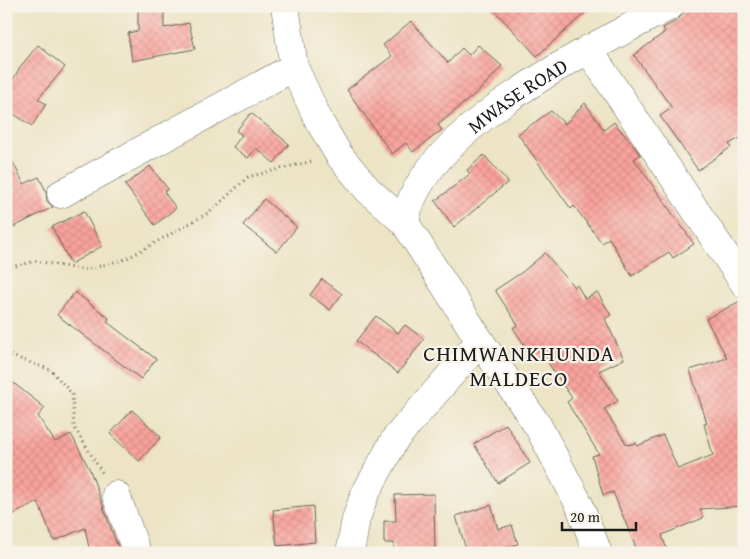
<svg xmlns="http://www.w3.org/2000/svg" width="750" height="559" font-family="'Gentium Book Plus',serif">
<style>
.building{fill:url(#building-cross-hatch)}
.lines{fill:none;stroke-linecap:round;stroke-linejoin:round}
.minor-casing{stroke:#656257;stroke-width:29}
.path{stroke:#656257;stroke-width:3;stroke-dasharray:1 4;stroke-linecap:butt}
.minor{stroke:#fff;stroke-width:28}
.labels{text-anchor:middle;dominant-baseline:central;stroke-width:4.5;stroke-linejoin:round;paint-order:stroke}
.street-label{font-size:20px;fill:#1c1c1c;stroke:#f7f3e8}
.quarter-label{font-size:22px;letter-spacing:1px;fill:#1c1c1c;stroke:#f7f3e8}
</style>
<defs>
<pattern id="building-cross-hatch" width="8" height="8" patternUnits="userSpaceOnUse" patternTransform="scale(1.25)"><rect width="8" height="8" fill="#f9a39c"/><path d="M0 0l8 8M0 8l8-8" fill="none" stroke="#d58c86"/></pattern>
</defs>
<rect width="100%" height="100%" fill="#f7f3e8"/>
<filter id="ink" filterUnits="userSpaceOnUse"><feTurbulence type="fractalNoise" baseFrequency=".02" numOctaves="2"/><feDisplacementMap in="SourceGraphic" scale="10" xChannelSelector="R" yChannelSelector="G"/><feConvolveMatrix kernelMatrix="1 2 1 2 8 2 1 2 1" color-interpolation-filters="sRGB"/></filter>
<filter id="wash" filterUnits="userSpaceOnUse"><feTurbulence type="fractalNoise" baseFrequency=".0096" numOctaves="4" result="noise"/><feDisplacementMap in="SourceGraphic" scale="20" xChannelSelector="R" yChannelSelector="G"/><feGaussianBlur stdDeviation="1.12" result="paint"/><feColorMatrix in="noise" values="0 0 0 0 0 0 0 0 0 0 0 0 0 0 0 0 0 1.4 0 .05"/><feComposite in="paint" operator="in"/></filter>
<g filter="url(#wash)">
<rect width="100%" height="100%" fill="#ece4c5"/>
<g id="blocks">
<!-- building -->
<path class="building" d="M138,6H164V28L189,23L195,49L132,61L128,33L138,31Z
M490,6H593L537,56Z
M691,6H744V136L729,144L731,147L698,170L660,116L672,108L634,55L665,32L663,28L678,20L685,10Z
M411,21L448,63L462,48L469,55L478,45L502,66L481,89L438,125L442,130L413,152L406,143L392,154L347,90L392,56L383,45Z
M38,45L65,67L38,99L46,104L32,126L6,109V92L20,67Z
M585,103L604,130L614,122L639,153L640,155L634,159L694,244L673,258L669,252L632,276L609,238L602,243L574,206L571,209L518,134L551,111L565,124Z
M251,113L289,144L274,163L256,148L248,158L233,147L242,135L236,131Z
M6,149L24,184L39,177L46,191L47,201L53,207L6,231Z
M484,155L508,182L454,227L435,201L470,174L467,170Z
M150,166L168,189L164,192L176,208L155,225L125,185Z
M264,199L297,227L277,252L243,225Z
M84,211L102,246L71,264L52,227Z
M545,253L574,287L577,285L585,299L597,292L611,315L605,319L624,359L599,371L618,401L604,409L627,445L636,443L637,446L663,435L678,469L713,455L704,424L707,423L690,370L727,358L706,319L744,299V506L700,509L703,518L662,535L668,553H638L613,492L603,495L592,456L599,454L567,402L572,398L542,354L534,359L513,328L518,325L495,290L521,273Z
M322,279L342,294L330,310L310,295Z
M75,292L109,318L107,322L156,359L141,379L57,315Z
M376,316L398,333L405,325L424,339L398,373L356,341Z
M6,377L45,408L38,416L55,442L71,434L90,470L120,553H90L85,528L54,541L38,502L6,518Z
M132,410L161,437L139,461L110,434Z
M506,424L530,463L498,483L474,444Z
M434,494L435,553H394V543H384V521H396L395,495Z
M491,505L498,529L512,525L518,544L489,553H467L456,516Z
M313,506L315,542L277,546L273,510Z"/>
</g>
</g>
<g filter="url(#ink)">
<use href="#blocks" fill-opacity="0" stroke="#656257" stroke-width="1"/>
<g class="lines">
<!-- minor casing -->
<g class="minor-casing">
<g id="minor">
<path d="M285,6L294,67L319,121L339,155L368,190L405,223L480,341L538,426L579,504L598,553"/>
<path d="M588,49L744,283"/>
<path d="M61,194L294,67"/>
<path id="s1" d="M405,223C418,130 594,47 670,6"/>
<path d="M116,495L137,553"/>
<path d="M350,553L356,519L364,496L395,439L480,341"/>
</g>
</g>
<!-- path -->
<path class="path" d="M6,268L36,261L84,270L126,259L210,212L248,177L312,161
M6,354L51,370L72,394L74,427L103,474"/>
<!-- minor -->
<use href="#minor" class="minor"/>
</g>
</g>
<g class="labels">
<!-- street labels -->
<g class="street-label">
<text stroke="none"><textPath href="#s1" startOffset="175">MWASE ROAD</textPath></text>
</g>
<!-- quarter labels -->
<g class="quarter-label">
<text x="519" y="353">CHIMWANKHUNDA<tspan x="519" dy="25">MALDECO</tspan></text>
</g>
</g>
<!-- margin -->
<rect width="750" height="559" fill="none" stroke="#f7f3e8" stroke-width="25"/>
<!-- scale -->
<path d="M562 522v8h74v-8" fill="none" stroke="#1c1c1c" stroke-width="2.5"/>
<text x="570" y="522" font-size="15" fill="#1c1c1c" stroke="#f7f3e8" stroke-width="4" paint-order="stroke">20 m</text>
</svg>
